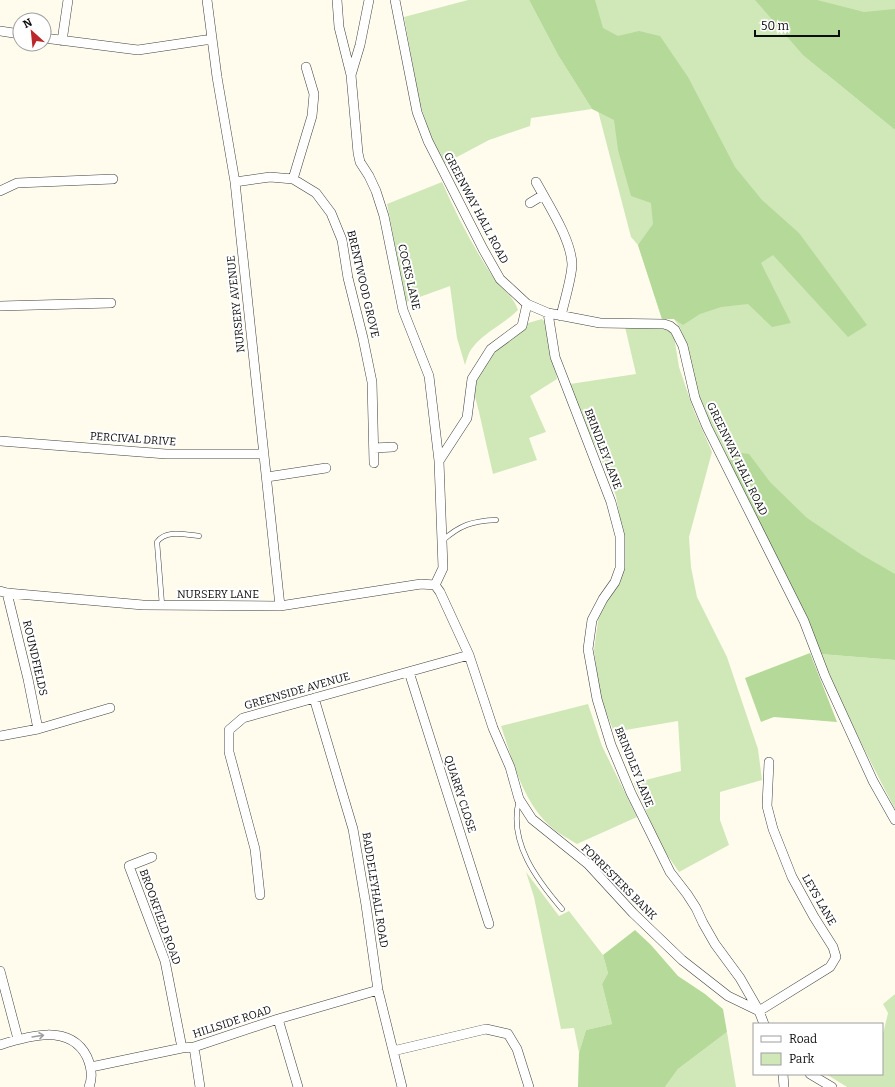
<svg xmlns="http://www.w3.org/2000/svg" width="895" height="1087" font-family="Bitter,serif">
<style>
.green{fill:#d0e8b8}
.forest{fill:#b4d998}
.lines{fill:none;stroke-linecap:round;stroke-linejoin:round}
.lane-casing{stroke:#404040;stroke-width:5.5}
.street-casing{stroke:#404040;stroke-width:10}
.lane{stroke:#fff;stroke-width:4.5}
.street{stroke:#fff;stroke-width:9}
.oneway{stroke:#9e9e9e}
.labels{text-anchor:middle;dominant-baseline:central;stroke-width:4;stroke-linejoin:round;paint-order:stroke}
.street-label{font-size:11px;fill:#0d0d0d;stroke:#fff}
</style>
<rect width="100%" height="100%" fill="#fffcee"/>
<!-- green -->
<path class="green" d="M468,0H529L558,55L592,109L531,118L530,126L489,140L442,165L430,134L420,104L404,17Z
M569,0H895V10L825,73L895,130V592L733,472L702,406L685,340L680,328L674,319H662L638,245L631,237Z
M442,182C456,214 472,245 491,274C500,288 512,293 518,310C504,324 485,332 473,347C469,351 467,359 465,365L457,338L450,286L406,302L387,204Z
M542,319L546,323L557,379L530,396L546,432L529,438L537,460L493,474L479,412L473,389L483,368L496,349L518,334L528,323Z
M625,327H662L670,329L674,336L679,367L694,411L712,452L689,537L691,567L697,597L727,657L758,749L762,780L720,792V820L729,845L679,872L661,846L634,783L681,771L678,721L614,732L600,697L594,650L599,614L620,583L625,547L623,535L616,496L597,449L581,417L570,384L636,374Z
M820,654L895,660V809C868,758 843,707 820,654Z
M588,704L602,746L637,817L577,844C569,839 559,834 551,827C522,801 513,761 501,726Z
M526,872L559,916L569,911L603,955L608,973L602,984L612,1024L586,1030L579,1053L574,1028L561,1029L534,897Z
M895,994V1087H847L826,1074H882V1038L888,1013L883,1004Z
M727,1032L736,1087H665L678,1069Z"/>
<!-- forest -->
<path class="forest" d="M529,0H595L603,28L618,36L639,31L660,36L688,77L735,167L762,200L799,233L867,325L848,337L773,255L761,263L791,323L772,327L748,304L721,307L700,314L683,325L674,319H662L638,245L653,224L651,203L631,196L618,150L614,120L592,109L558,55Z
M755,0H817L864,12L895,9V130L803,55Z
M734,452L749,454L770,482L807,518L862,555L895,574V660L820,654L729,464Z
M810,653L837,722L774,717L761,722L745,678Z
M635,930L651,945L678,976L705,994L723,1009L727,1032L678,1069L665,1087H578L579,1053L586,1030L612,1024L602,984L608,973L603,955Z"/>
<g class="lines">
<!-- lane casing -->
<g class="lane-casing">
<path id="lane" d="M442,541C460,525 472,521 496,520
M162,605L157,542C166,529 186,535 199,536
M519,800C508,842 537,880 562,909"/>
</g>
<!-- street casing -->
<g class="street-casing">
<path id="street" d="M207,0L217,77L235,182L280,606
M337,0L339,27L351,75
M369,0L360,45L351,75L358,153L360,162L369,176L376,191L384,216L403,310L429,376L439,461L443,568L435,585
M395,0L417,112L428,141L483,249L500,279L527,304L548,313L600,323L664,324L670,326L675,330L683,346L695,398L707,427L804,621L825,676L873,781L895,820
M0,31L20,34
M44,38L138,50L212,39
M62,41L68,0
M293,179L312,116L314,94L306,67
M235,182L270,177L293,179L316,193L331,213L342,240L348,278L363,338L372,382L374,463
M536,182C548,204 571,239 572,264C572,277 564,302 561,316
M0,191L17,183L113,179
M530,203L543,195
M0,306L111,303
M548,313L555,357L611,502L620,536V568L615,582L603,599L592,620L588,649L597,699L611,745L631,793L670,872L687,894L696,908L703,923L715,944L740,978L759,1011L764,1024
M0,441L166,454H264
M374,448L393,447
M439,461L467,418L472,379L491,349L522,326L527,304
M267,477L326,468
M435,585L440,592L469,655L493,728L510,767L519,799L532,819L588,864L633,913L682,960L728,996L759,1011L830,967L836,957L833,947L814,917L792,877L773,829L767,806L769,762
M0,591L7,593L143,605L280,606L421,584L435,585
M7,593L28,679L38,729
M409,672L489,924
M314,698L353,829L366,905L378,990L402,1087
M0,736L38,729L110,708
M152,857L129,866L165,961L182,1048
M260,895L255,849L229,752V730L243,718L469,655
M0,971L18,1039
M278,1019L298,1087
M0,1045C28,1036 70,1023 87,1057C91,1066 93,1077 89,1087
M194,1047L200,1087
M393,1051L486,1029L508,1034L517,1049L529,1087
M91,1067L182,1048L194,1047L278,1019L378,990
M783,1074L784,1087
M810,1074L832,1087"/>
</g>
<!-- lane -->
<use href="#lane" class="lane"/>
<!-- street -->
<use href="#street" class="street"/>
</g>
<!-- one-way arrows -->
<defs><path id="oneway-shaft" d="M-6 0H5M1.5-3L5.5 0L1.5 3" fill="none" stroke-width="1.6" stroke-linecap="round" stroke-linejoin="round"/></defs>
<use class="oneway" href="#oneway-shaft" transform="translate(38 1036) rotate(-9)"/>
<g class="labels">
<!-- street labels -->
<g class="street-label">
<text transform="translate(476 208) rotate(62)">GREENWAY HALL ROAD</text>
<text transform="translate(409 277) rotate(77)">COCKS LANE</text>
<text transform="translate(363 284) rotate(77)">BRENTWOOD GROVE</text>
<text transform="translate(236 304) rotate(-96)">NURSERY AVENUE</text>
<text transform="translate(133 439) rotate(4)">PERCIVAL DRIVE</text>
<text transform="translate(603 449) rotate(69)">BRINDLEY LANE</text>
<text transform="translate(737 459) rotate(64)">GREENWAY HALL ROAD</text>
<text x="218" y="594">NURSERY LANE</text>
<text transform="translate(35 658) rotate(77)">ROUNDFIELDS</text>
<text transform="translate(297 691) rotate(-16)">GREENSIDE AVENUE</text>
<text transform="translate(634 767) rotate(68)">BRINDLEY LANE</text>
<text transform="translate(460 794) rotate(72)">QUARRY CLOSE</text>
<text transform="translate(619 882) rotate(45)">FORRESTERS BANK</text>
<text transform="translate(375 890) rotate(81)">BADDELEYHALL ROAD</text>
<text transform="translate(819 900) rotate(60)">LEYS LANE</text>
<text transform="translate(160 917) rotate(70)">BROOKFIELD ROAD</text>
<text transform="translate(232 1022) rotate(-18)">HILLSIDE ROAD</text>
</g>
</g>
<!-- legend -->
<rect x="753" y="1023" width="130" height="52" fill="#ffffff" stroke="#9e9e9e"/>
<rect x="761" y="1036" width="20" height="6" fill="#ffffff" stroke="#9e9e9e"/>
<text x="789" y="1043" font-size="12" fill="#0d0d0d">Road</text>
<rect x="761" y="1053" width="20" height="12" fill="#d0e8b8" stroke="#9e9e9e"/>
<text x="789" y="1063" font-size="12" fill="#0d0d0d">Park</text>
<!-- north arrow -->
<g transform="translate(32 32) rotate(333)"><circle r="19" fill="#ffffff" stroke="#9e9e9e"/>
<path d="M0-3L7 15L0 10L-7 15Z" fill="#bb282b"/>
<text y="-6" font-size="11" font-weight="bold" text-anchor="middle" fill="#0d0d0d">N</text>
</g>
<!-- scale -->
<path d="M755 30v6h84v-6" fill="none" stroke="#0d0d0d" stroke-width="2"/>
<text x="761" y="30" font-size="12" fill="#0d0d0d" stroke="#ffffff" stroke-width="3" paint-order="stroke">50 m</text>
</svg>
